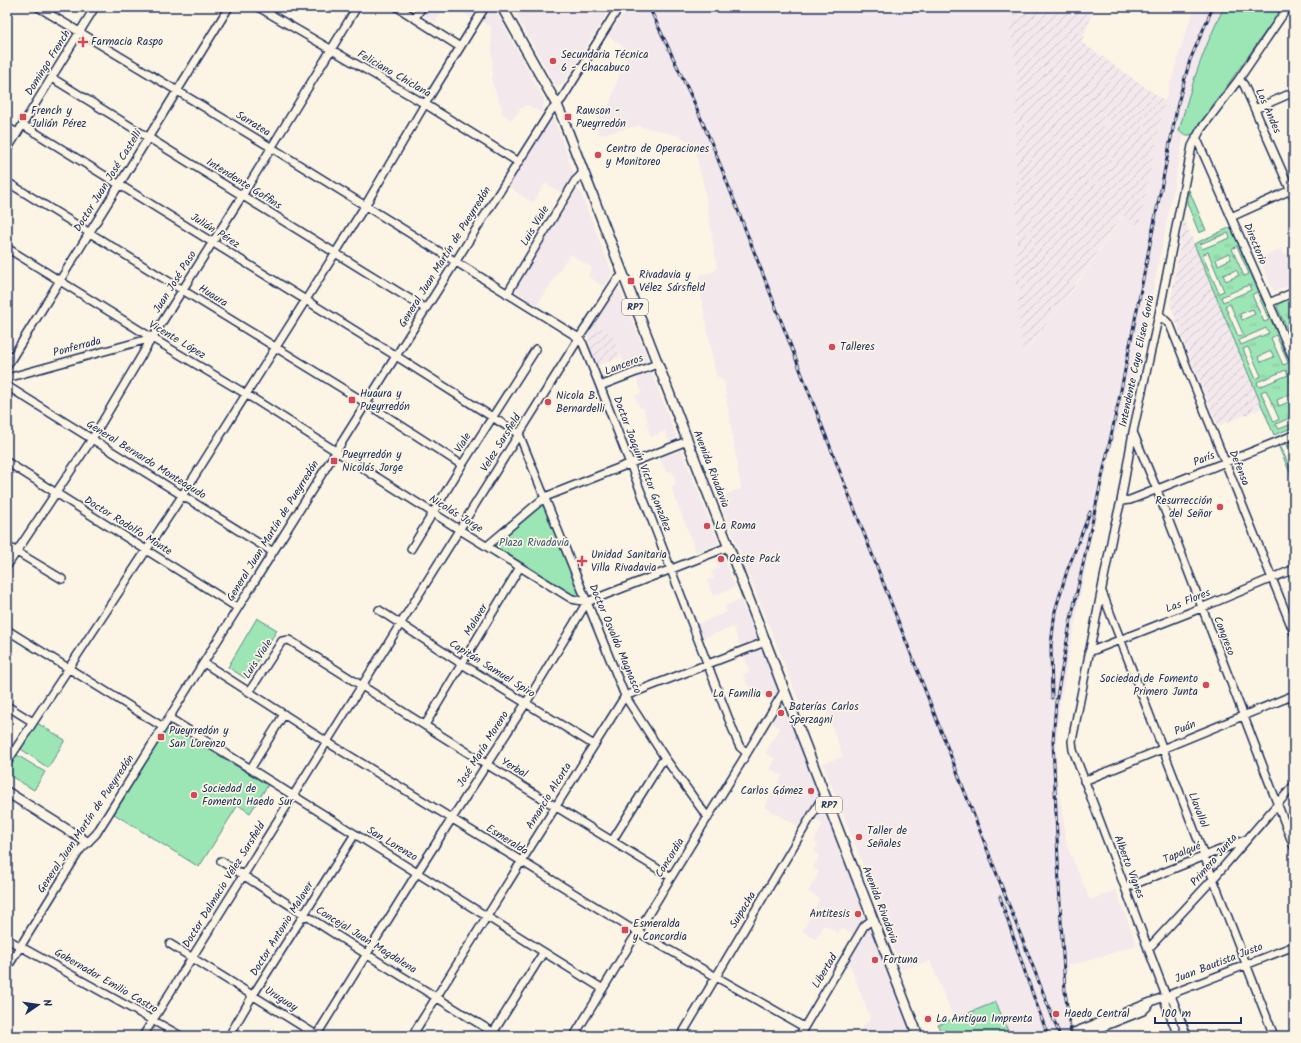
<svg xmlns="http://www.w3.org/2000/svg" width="1301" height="1043" font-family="Kalam,sans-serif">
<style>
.built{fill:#f3e8ec}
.industrial{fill:url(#industrial-furrows)}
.grass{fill:url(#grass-tufts);stroke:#5c8a89;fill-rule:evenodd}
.park{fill:#9ce5b4;stroke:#5c8a89}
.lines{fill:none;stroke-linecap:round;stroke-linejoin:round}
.minor-tunnel{stroke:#cfcdca;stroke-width:7;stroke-dasharray:7 3.5;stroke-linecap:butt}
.minor-casing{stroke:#1b2f5e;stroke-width:10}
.major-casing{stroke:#1b2f5e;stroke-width:12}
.minor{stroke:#fcf5e5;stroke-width:7}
.major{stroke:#fcf5e5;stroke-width:9}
.rail-casing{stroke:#1b2f5e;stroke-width:3}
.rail{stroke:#fcf5e5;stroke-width:1.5;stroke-dasharray:4.5;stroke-linecap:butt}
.poi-dot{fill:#d1495b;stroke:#fcf5e5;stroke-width:1.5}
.labels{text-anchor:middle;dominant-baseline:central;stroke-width:3.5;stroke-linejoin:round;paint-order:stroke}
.shield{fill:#fcf5e5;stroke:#5e6a86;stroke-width:1}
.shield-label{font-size:10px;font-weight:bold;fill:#1b2f5e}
.poi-label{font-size:11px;fill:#1b2f5e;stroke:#fcf5e5;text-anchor:start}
.street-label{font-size:11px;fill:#1b2f5e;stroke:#fcf5e5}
.park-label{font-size:11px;fill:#3b5c74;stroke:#fcf5e5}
</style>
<defs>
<pattern id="industrial-furrows" width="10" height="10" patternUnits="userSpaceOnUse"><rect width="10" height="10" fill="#f3e8ec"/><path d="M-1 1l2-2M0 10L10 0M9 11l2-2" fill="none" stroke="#d0c7cd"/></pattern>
<pattern id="grass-tufts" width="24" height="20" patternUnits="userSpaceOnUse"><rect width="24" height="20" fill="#9ce5b4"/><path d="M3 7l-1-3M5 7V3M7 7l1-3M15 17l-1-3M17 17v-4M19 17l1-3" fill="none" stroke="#86c59d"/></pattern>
</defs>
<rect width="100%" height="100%" fill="#fcf5e5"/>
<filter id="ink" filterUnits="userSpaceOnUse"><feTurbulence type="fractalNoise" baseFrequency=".025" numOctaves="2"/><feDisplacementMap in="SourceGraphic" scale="8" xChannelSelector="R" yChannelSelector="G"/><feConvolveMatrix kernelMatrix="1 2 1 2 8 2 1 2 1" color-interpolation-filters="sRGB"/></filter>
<g filter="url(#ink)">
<!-- built -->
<path class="built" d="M427,7H445L435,23L425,16L424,13Z
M453,7H477L471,18Z
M490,7H494L544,100L542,113L527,105L521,108L512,120L501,112L502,108L491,80L493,78L491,27L481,21Z
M530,7H611L562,85L556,86L516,15Z
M628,7H1008L1019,99L1015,107L1017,260L1015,280L1024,354L1074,288L1124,215L1139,226L1165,101L1188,25L1196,7H1224L1213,29L1193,83L1179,131L1184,135L1129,412L1120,424L1115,435L1093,529L1060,703L1057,739V774L1067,846L1090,900L1116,890L1137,945L1084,962L1068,965L1067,992L1074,1036H1010L996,1002L954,1019L930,961L901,970L864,867L823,764L843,756L823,703L803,711L718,497L741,489L724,382L716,375L698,280L701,274L713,272L717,268L705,192L694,145L680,136L639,126L598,135L596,123L597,117L609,105L626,56L624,47L608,36Z
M551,119H554L573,171V177L563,194L545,183L533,203L509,187Z
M577,189L581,193L612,273L604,287L588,276L592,268L570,254L537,305L517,292L515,288Z
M1282,249L1284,255L1294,251V283L1275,291L1273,290L1259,258Z
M616,290H620L648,360L646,363L626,370L613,335L595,323Z
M648,370L651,371L676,436V438L669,441L665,431L651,437L646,423L648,422L643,407L640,408L635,396L642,393L635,375Z
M681,450L718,541L717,544L696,552L671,487L677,484L672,471L666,472L660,458Z
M722,556L724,558L735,587L713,596L707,580L714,578L711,571L719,568L716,559Z
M740,599L758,638L757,641L741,648L733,627L701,639L698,624L727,612L725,606Z
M762,647L779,690V693L774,700L758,693L755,686L749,688L743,674L750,672L743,653Z
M782,705L786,708L820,796L798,826L764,807L782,776L770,769L776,759L765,753L780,728L772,723L778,707Z
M822,808L825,810L865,913L866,917L855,936L841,928L838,933L824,925L816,939L802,931L820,899L808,892L819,872L813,868L819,856L814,852L818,844L814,841L823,824L814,818L819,809Z
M868,929L873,932L914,1036H861L859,1035L866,1022L871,1020L848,960L866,931Z"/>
<!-- industrial -->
<path class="industrial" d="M1008,7H1098L1092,15L1081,42L1165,101L1139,226L1123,215L1064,301L1023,354L1015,280L1017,249L1015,106L1019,99Z
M1184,219L1262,408L1218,426L1192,363L1170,304Z
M595,323L613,335L620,357L597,366L588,340V335Z"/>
<!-- grass -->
<path class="grass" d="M1189,190L1206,230L1199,233L1187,203Z
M1231,227L1294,373V378L1289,380L1294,392V416L1276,424L1279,429L1294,423V427L1274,435L1194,244ZM1228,233L1230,238L1202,249L1200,244ZM1237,246L1249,274L1244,276L1232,249ZM1208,252L1224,291L1219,293L1202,255ZM1229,253L1231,259L1218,265L1216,259ZM1236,270L1239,275L1226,281L1223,275ZM1249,285L1251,290L1223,302L1221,297ZM1257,292L1269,320L1264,322L1252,295ZM1230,304L1243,334L1238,336L1225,306ZM1253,309L1255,314L1242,320L1240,314ZM1266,328L1269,333L1241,345L1239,340ZM1276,335L1288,363L1283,365L1271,338ZM1248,347L1261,376L1256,379L1243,349ZM1271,351L1274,357L1261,362L1258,357ZM1286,370L1288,375L1259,387L1257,382ZM1266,390L1279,419L1274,422L1261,392ZM1290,394L1293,400L1279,406L1277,400Z
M1294,296V326L1287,329L1277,307L1279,302Z
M1291,439L1294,445V462L1286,443L1280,446L1294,476V482L1277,443Z"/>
<!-- park -->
<path class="park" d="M1224,7H1283L1192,135H1184L1179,131C1190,88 1204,47 1224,7Z
M1294,326V346L1287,329Z
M545,497L587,602L520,567L487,546Z
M257,618L277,630L248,677L245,678L228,667Z
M37,723L65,740L48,768L21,749Z
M168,727H171L268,785L250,813L238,805L199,867L114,814Z
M17,755L45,772L34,790L7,774Z
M996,1002L1010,1036H942L938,1025Z"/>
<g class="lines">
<!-- minor-tunnel -->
<path class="minor-tunnel" d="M1062,1036L1074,1032"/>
<!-- minor casing -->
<g class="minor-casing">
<path id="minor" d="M38,7L272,148L579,338L583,344L600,386L738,743L740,747L747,753
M258,7L425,104L518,162
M397,7L460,47
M415,18L422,7
M52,78L426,309
M1239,79L1244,85L1294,198
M1255,109L1294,92
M23,125L396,356L519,434L625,696L665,758L708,818
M7,127L17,133
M1196,137L1294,360
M7,150L95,7
M7,182L366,403L462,465
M1231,217L1293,189
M7,248L152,338L246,394L460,530L572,599L587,602
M507,294L575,181L583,173
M1269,303L1294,292
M1159,314L1170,325L1294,633
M7,366L229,7
M7,378L152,338
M7,386L273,552
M600,386L657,364
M1133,432L1157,490L1294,847
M7,462L238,608
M1121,501L1130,500L1294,435
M7,546L62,579
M487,546L545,497L687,441
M411,549L462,465L536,349
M7,566L92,439L152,338L242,196L357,7
M1102,592L1274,1036
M379,610L462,664L594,745
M7,630L163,727
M1089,652L1201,608L1294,569
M204,663L327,742L627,926L804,1027
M249,692L282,641L289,640L486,764L671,877
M7,706L33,722
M169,718L603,989
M425,725L520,567
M7,762L182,496L365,206L425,104L485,7
M251,768L284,714
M1084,781L1294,695
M1285,824L1294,821
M612,841L660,764L665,758
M221,861L366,954L499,1036
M1125,888L1245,840
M7,939L181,1036
M170,944L318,1036
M1148,949L1213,879L1294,785
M7,968L80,850L96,834L396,356L550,112L562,99L619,7
M1166,996L1172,998L1187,1036
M1074,1032L1294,946
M143,1036L579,338L616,281L623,275
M229,1036L253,995L355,834
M316,1036L417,873L526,703L587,602L728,547
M412,1036L625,696L765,642
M491,1036L543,953
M574,1036L747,753L784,691
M681,1036L819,803L827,799
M799,1036L864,926L873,919
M1080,1036L1143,1011L1150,1004
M1178,1036L1165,1002L1166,996L1073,750L1072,741L1113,532L1121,501L1133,432L1159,314L1192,146L1201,129L1239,79L1288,7"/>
</g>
<!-- major casing -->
<g class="major-casing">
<path id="major" d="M502,7L557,105L563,119L918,1036
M7,792L87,842"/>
</g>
<!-- minor -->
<use href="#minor" class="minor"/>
<!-- major -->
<use href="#major" class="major"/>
<!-- rail casing -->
<g class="rail-casing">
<path id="rail" d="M649,7L694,102L714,149L1060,1036
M1052,698L1051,645L1055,611L1067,571L1090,512
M1000,897L1027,978L1048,1036
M1071,1036L1065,991L1059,885L1053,741L1056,702L1070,624L1120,395L1178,103L1190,60L1213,7"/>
</g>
<!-- rail -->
<use href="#rail" class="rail"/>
</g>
</g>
<!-- markers -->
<g class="poi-dot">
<path d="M81 36h4v4h4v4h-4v4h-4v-4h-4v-4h4z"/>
<circle cx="553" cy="61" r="4"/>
<rect x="19" y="113" width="8" height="8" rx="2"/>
<rect x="564" y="113" width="8" height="8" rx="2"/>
<circle cx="598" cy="155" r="4"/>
<rect x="627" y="277" width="8" height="8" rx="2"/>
<circle cx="832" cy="347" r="4"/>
<rect x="348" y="396" width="8" height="8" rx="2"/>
<circle cx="548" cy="402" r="4"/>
<rect x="330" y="457" width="8" height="8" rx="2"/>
<circle cx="1220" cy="507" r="4"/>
<circle cx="707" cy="526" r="4"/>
<circle cx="721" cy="559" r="4"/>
<path d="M580 555h4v4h4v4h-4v4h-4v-4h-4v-4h4z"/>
<circle cx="1206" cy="685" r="4"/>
<circle cx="769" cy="694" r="4"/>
<circle cx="781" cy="713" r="4"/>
<rect x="157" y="733" width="8" height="8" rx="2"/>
<circle cx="811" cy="791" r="4"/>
<circle cx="194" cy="795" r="4"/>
<circle cx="859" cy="837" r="4"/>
<circle cx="858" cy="914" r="4"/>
<rect x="621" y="926" width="8" height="8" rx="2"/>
<circle cx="875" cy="960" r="4"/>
<circle cx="1056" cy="1014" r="4"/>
<circle cx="928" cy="1019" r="4"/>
</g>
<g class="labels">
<!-- shield labels -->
<g class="shield">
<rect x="622" y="299" width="26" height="16" rx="3"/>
<rect x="816" y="797" width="26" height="16" rx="3"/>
</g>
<g class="shield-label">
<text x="635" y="307">RP7</text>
<text x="829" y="805">RP7</text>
</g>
<!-- poi labels -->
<g class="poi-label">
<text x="91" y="42">Farmacia Raspo</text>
<text x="561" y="55">Secundaria Técnica<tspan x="561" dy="13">6 - Chacabuco</tspan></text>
<text x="31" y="111">French y<tspan x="31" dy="13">Julián Pérez</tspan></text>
<text x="576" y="111">Rawson -<tspan x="576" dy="13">Pueyrredón</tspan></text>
<text x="606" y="149">Centro de Operaciones<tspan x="606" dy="13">y Monitoreo</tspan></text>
<text x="639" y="275">Rivadavia y<tspan x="639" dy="13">Vélez Sársfield</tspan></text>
<text x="840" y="347">Talleres</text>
<text x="360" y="394">Huaura y<tspan x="360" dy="13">Pueyrredón</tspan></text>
<text x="556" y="396">Nicola B.<tspan x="556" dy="13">Bernardelli</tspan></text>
<text x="342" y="455">Pueyrredón y<tspan x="342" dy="13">Nicolás Jorge</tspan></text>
<text x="1212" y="501" text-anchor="end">Resurrección<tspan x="1212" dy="13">del Señor</tspan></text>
<text x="715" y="526">La Roma</text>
<text x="591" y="555">Unidad Sanitaria<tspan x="591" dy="13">Villa Rivadavia</tspan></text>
<text x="729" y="559">Oeste Pack</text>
<text x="1198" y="679" text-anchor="end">Sociedad de Fomento<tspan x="1198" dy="13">Primero Junta</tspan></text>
<text x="761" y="694" text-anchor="end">La Familia</text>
<text x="789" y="707">Baterías Carlos<tspan x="789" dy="13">Sperzagni</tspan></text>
<text x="169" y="731">Pueyrredón y<tspan x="169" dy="13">San Lorenzo</tspan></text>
<text x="202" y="789">Sociedad de<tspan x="202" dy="13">Fomento Haedo Sur</tspan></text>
<text x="803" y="791" text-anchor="end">Carlos Gómez</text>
<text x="867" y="831">Taller de<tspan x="867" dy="13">Señales</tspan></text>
<text x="850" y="914" text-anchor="end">Antitesis</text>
<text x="633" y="924">Esmeralda<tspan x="633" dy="13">y Concordia</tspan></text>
<text x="883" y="960">Fortuna</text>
<text x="1064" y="1014">Haedo Central</text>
<text x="936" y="1019">La Antigua Imprenta</text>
</g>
<!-- street labels -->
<g class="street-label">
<text transform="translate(48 63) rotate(-58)">Domingo French</text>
<text transform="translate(394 74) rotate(30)">Feliciano Chiclana</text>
<text transform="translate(1268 111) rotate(66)">Los Andes</text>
<text transform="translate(253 124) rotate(31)">Sarratea</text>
<text transform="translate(108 181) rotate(-58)">Doctor Juan José Castelli</text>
<text transform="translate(244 184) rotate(32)">Intendente Goffins</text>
<text transform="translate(535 226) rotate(-59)">Luis Viale</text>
<text transform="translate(215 231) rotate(32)">Julián Pérez</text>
<text transform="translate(1255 244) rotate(67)">Directorio</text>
<text transform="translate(445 257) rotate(-58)">General Juan Martín de Pueyrredón</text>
<text transform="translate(175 282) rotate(-58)">Juan José Paso</text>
<text transform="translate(213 296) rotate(32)">Huaura</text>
<text transform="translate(177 340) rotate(31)">Vicente López</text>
<text transform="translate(77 347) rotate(-15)">Ponferrada</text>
<text transform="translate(1137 361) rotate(-78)">Intendente Cayo Eliseo Goria</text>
<text transform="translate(624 365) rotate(-21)">Lanceros</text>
<text transform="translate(463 443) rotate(-58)">Viale</text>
<text transform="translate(501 443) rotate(-58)">Velez Sarsfield</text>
<text transform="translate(1204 459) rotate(-22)">París</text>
<text transform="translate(146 460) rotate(32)">General Bernardo Monteagudo</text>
<text transform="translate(642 464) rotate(69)">Doctor Joaquín Victor González</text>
<text transform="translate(1239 468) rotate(68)">Defensa</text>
<text transform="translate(711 469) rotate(69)">Avenida Rivadavia</text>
<text transform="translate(456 514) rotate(32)">Nicolás Jorge</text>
<text transform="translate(128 526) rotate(32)">Doctor Rodolfo Monte</text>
<text transform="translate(273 531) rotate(-58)">General Juan Martín de Pueyrredón</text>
<text transform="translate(1188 601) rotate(-22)">Las Flores</text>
<text transform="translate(476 620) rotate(-59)">Malaver</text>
<text transform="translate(1224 636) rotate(69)">Congreso</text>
<text transform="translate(615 639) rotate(67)">Doctor Osvaldo Magnasco</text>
<text transform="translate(258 659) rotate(-57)">Luis Viale</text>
<text transform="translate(492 669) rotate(32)">Capitán Samuel Spiro</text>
<text transform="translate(1185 728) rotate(-23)">Puán</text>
<text transform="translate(483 749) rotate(-58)">José María Moreno</text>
<text transform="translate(514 768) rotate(31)">Yerbal</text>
<text transform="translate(549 796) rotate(-58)">Amancio Alcorta</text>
<text transform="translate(1198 810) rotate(69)">Llavallol</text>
<text transform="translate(86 824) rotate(-56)">General Juan Martín de Pueyrredón</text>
<text transform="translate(507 840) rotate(32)">Esmeralda</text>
<text transform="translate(392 844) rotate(31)">San Lorenzo</text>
<text transform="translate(1182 853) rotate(-22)">Tapalqué</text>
<text transform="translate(670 858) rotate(-58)">Concordia</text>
<text transform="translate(1214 860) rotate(-49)">Primera Junta</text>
<text transform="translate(1129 867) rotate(69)">Alberto Vignes</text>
<text transform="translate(224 885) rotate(-58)">Doctor Dalmacio Vélez Sarsfield</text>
<text transform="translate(880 905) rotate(69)">Avenida Rivadavia</text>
<text transform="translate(743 910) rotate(-59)">Suipacha</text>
<text transform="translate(282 929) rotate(-58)">Doctor Antonio Malaver</text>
<text transform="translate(366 940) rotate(32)">Concejal Juan Magdalena</text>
<text transform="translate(1219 963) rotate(-21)">Juan Bautista Justo</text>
<text transform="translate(825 971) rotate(-59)">Libertad</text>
<text transform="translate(106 981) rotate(30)">Gobernador Emilio Castro</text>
<text transform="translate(281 999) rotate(32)">Uruguay</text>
</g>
<!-- park labels -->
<g class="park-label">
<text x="534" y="543">Plaza Rivadavia</text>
</g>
</g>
<!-- margin -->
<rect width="1301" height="1043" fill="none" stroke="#fcf5e5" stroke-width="24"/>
<rect x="12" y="12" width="1277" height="1019" fill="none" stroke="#1b2f5e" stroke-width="1.5" filter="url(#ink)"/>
<!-- north arrow -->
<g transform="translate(38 1005) rotate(77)" stroke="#fcf5e5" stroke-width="3" paint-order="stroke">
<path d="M0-3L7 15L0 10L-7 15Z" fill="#1b2f5e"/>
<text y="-6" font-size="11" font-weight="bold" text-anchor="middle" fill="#1b2f5e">N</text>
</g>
<!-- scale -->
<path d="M1155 1017v6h86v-6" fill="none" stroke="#1b2f5e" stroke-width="2"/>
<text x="1161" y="1017" font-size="12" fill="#1b2f5e" stroke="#fcf5e5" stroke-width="3" paint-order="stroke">100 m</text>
</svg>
